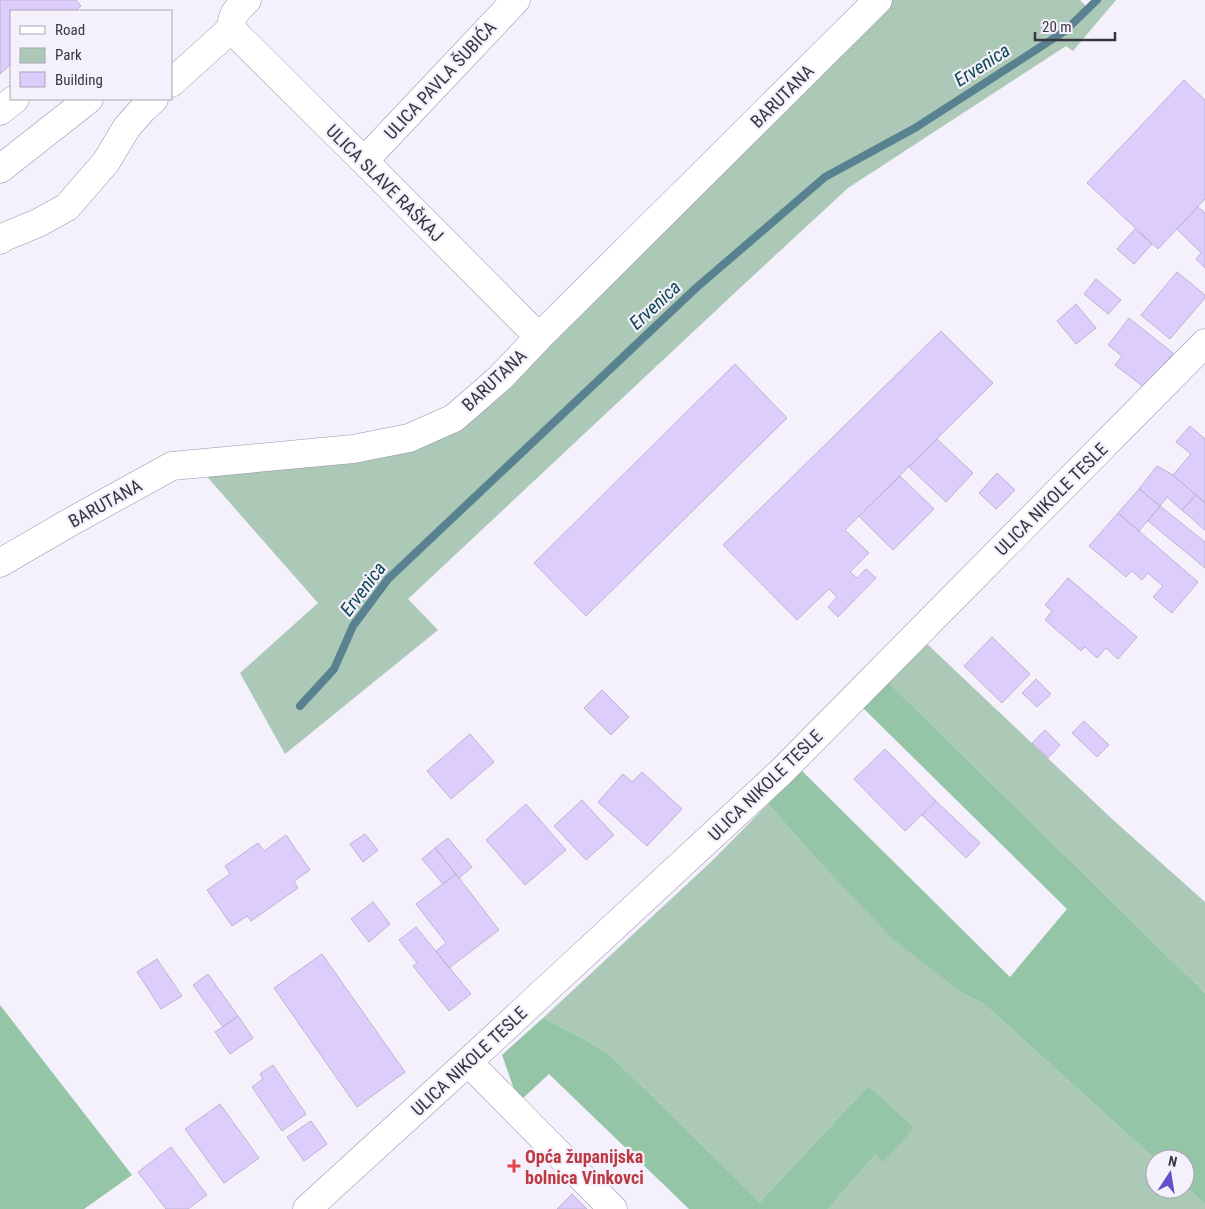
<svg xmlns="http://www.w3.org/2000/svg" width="1205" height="1209" font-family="'Roboto Condensed',sans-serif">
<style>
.green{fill:#abc9b6}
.forest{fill:#94c5a6}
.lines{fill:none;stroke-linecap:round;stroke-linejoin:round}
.stream{stroke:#588290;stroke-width:8}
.building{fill:#ddcdfd;stroke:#bdb4cf}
.minor-casing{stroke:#9b93ad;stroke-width:29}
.minor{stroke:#fff;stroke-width:28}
.health-dot{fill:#e0444e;stroke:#f4f0fc;stroke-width:2}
.labels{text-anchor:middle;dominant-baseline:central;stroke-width:4.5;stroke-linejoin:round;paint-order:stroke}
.street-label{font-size:18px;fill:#3a3641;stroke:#f4f0fc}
.health-label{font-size:18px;font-weight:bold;fill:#be3a42;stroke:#f4f0fc;text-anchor:start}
.water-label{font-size:19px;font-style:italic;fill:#0f4853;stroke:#f4f0fc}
</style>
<rect width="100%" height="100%" fill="#f4f0fc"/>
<!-- green -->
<path class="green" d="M890,0H1080L1087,7L1093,0H1116L1073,51L1066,46L848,188L741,287L408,599L438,630L285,754L240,673L318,603L202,471L409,447Z
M924,641L1111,818L1205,902V993L886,680Z
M768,804L807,848L964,994L984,1004L1155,1159V1189H1185V1186L1205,1204V1209H828L875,1155L883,1161L868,1086L760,1202L609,1054L582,1038L543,1018L713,860Z"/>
<!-- forest -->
<path class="forest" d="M886,680L1205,993V1204L1185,1186V1159H1155L984,1004L964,994L893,939L807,848L768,804L802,771L1010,977L1067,909L861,706Z
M0,1005L132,1175L84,1209H0Z
M543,1018L582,1038L609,1054L760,1202L868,1086L914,1128L883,1162L875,1155L828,1209H689L549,1074L522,1099L514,1089L502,1055Z"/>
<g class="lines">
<!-- stream -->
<path class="stream" d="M300,706L334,669L353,626L388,579L696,288L825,177L915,128L1065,31L1097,0"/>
</g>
<!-- building -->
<path class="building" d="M0,0H76L81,6L75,11H11V64L0,74Z
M1184,80L1205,100V199L1158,249L1087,183Z
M1198,207L1205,213V268L1196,259L1201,253L1177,229Z
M1135,229L1152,244L1134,264L1117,249Z
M1177,272L1205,295V298L1170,339L1141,315Z
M1096,279L1121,300L1108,314L1084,294Z
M1076,304L1096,328L1076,344L1057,321Z
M1129,318L1173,353L1145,388L1115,365L1122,356L1108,345Z
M941,331L993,383L845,530L869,553L850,572L857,578L866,569L876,578L838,617L828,607L837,597L829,589L797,620L723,545Z
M735,364L787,418L586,616L534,563Z
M1190,426L1205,439V503L1173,475L1191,454L1176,442Z
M937,439L973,473L946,502L909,467Z
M1157,466L1173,475L1196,495L1182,510L1167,497L1160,506L1139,489Z
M997,473L1015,490L996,509L979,493Z
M900,476L934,509L893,550L859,516Z
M1139,489L1160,506L1139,531L1118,513Z
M1196,495L1205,503V530L1182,510Z
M1160,506L1205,542V568L1148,521Z
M1118,513L1198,582L1172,613L1153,597L1163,586L1148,573L1142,580L1132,571L1126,577L1089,546Z
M1068,578L1137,637L1118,659L1106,648L1097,658L1085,647L1081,651L1045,620L1052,611L1045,605Z
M992,637L1030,674L1002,703L964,666Z
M1036,679L1051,694L1037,707L1022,693Z
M602,690L629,717L611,735L584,708Z
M1084,721L1109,745L1097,757L1072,733Z
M1045,730L1060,745L1048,758L1032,743Z
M470,734L494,762L451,799L427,771Z
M885,749L936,801L905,831L854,779Z
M642,772L682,809L647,846L598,802L623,774L632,782Z
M582,800L614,835L586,860L554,826Z
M936,801L980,843L966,858L922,815Z
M526,804L566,850L525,885L486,840Z
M365,834L378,850L363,862L350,844Z
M286,835L310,870L294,881L298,888L251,921L247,916L232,926L207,890L230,874L225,866L258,843L264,851Z
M448,838L472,867L459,878L435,848Z
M435,848L456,874L443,884L422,859Z
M456,874L499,930L449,968L436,951L446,943L416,904Z
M373,902L390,924L369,942L351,919Z
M416,927L471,994L449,1011L413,966L417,963L399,940Z
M322,954L405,1072L357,1107L274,988Z
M157,959L182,996L161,1009L137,972Z
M208,974L238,1016L223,1027L193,985Z
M238,1016L253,1038L230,1054L215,1032Z
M273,1065L306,1114L282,1131L252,1087L263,1079L260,1074Z
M220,1104L259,1158L224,1183L185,1129Z
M311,1121L327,1144L304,1161L287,1137Z
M171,1147L207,1195L188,1209H166L138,1172Z
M572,1194L587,1209H557Z"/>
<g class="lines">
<!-- minor casing -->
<g class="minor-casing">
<path id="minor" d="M231,29L364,161L539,337
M231,29C232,13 236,11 247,0
M171,83L231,29
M0,111L15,99
M364,161L516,0
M0,169L89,99
M0,240L4,237L38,223L67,207L106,162L127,127L144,108L154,99
M0,563L74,520L172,466L353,449L409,438L454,418L500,378L539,337L878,0
M468,1062L613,1209
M307,1209L468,1062L781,772L1205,343"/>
</g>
<!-- minor -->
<use href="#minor" class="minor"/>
</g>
<!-- markers -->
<path class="health-dot" d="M511.5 1158.5h5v5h5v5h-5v5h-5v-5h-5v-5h5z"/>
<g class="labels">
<!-- street labels -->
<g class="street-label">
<text transform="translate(440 80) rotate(-47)">ULICA PAVLA ŠUBIĆA</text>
<text transform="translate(782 96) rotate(-45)">BARUTANA</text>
<text transform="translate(385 183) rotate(45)">ULICA SLAVE RAŠKAJ</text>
<text transform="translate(494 380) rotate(-43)">BARUTANA</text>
<text transform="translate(1051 499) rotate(-45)">ULICA NIKOLE TESLE</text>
<text transform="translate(105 503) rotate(-29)">BARUTANA</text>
<text transform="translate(765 785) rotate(-44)">ULICA NIKOLE TESLE</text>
<text transform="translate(469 1061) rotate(-43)">ULICA NIKOLE TESLE</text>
</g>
<!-- health labels -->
<g class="health-label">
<text x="525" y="1156">Opća županijska<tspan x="525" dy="21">bolnica Vinkovci</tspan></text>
</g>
<!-- water labels -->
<g class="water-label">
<text transform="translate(982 65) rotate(-33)">Ervenica</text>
<text transform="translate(655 305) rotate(-43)">Ervenica</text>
<text transform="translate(363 589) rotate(-53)">Ervenica</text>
</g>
</g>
<!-- legend -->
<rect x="10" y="10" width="162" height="90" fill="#f4f0fc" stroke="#aaa6b1"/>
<rect x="20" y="26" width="25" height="8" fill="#ffffff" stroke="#aaa6b1"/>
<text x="55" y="35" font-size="15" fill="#3a3641">Road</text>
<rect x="20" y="48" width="25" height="15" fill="#abc9b6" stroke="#aaa6b1"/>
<text x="55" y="60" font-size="15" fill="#3a3641">Park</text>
<rect x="20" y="72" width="25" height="15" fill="#ddcdfd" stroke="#aaa6b1"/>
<text x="55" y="85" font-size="15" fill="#3a3641">Building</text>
<!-- north arrow -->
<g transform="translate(1170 1174) rotate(12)"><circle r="24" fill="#f4f0fc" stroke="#aaa6b1"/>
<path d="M0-4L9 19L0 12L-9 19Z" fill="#6450c9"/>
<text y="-8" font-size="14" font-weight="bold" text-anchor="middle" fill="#3a3641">N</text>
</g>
<!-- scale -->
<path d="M1035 32v8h80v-8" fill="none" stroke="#3a3641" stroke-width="2.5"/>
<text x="1042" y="32" font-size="15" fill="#3a3641" stroke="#f4f0fc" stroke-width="4" paint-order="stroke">20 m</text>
</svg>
